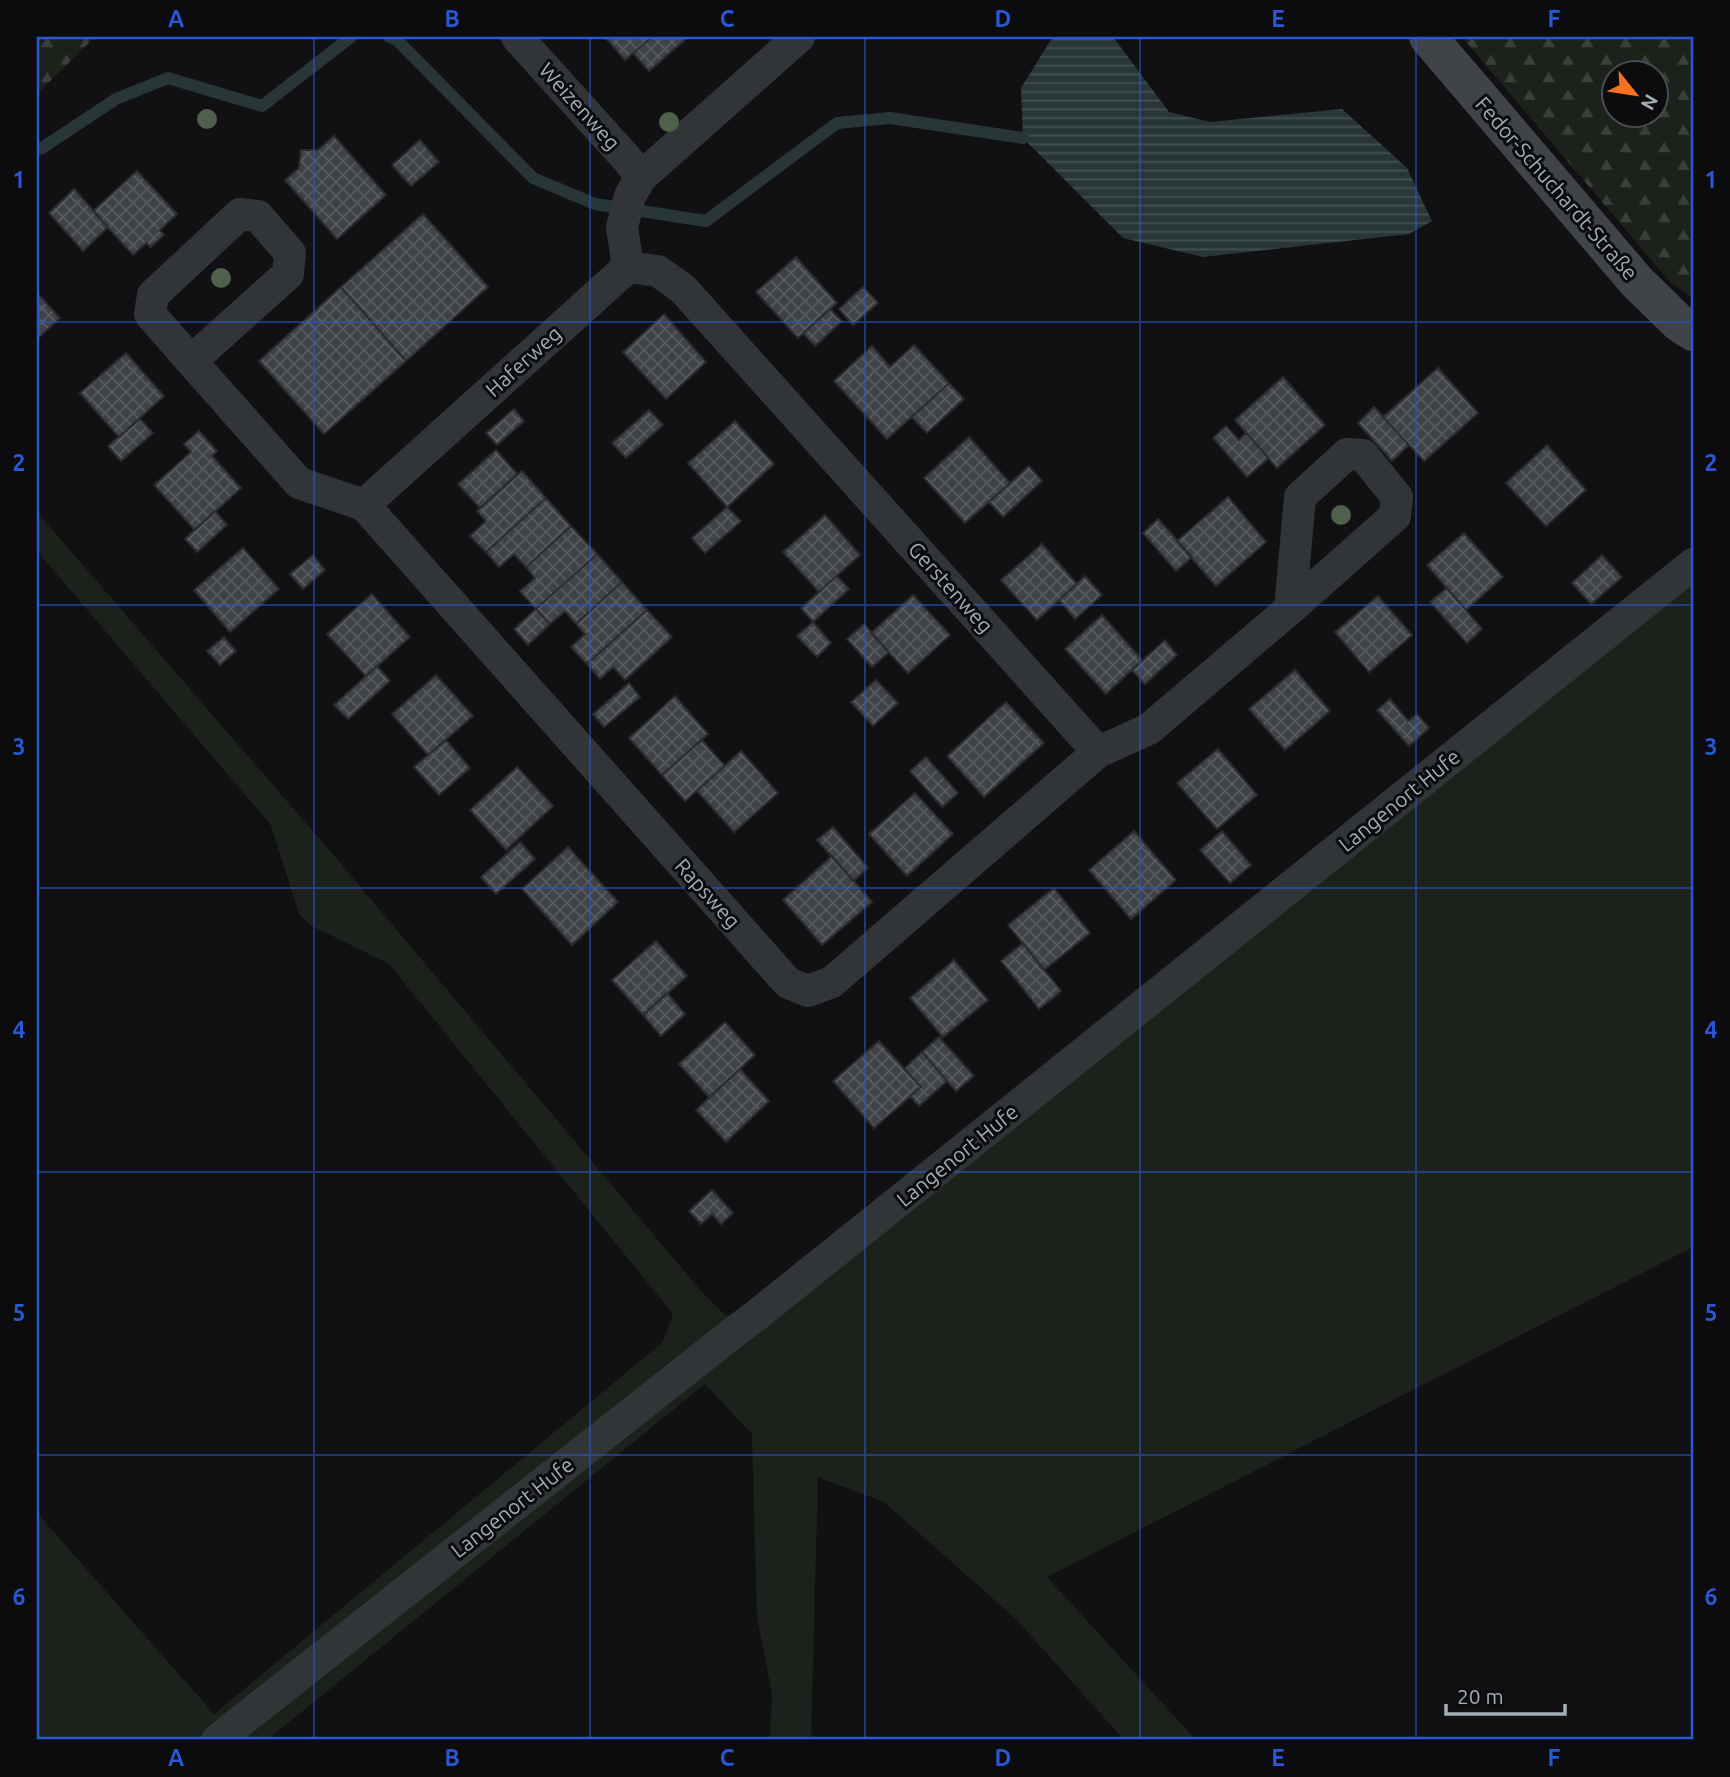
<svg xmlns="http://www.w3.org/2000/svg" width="1730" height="1777" font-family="Ubuntu,sans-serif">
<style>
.green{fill:#1c221b}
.forest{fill:url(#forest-firs);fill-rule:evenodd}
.water{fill:url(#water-rules)}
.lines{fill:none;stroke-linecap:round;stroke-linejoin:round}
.stream{stroke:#293638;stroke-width:12}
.building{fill:url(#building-cross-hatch);stroke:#2b2c2f;stroke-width:2}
.street{stroke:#323538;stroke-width:32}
.secondary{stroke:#404448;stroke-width:38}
.tree{fill:#4f604b}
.grid{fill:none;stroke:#2a58d4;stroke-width:2;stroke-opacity:0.55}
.labels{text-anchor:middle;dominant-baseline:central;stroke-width:6;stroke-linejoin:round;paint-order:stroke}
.street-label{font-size:21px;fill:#a2adb4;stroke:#0c0c0e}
.neatline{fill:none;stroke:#2a58d4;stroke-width:2.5}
.grid-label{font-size:23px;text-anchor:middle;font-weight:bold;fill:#2a58d4}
</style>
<defs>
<pattern id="forest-firs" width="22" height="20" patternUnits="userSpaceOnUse" patternTransform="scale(1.75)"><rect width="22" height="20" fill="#1c221b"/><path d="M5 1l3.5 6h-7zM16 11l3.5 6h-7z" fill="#3a3f3a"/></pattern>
<pattern id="water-rules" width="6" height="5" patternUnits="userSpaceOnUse" patternTransform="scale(1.75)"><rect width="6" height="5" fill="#293638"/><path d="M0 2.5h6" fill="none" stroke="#455052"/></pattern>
<pattern id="building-cross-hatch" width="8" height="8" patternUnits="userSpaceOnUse" patternTransform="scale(1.75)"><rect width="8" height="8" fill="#404346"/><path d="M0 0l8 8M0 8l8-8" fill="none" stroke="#585b5e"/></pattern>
</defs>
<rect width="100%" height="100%" fill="#111113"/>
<!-- green -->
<path class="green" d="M37,512L336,858L701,1291L726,1316L757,1305L1693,548V1247L1047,1577L1196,1740H1124L1016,1619L884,1502L818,1477L811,1740H770L772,1694L757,1617L752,1434L705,1384L267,1740H37V1513L214,1714L663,1342L673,1314L389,964L310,925L299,914L271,825L37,551Z"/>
<!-- forest -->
<path class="forest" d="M37,37H95L37,94Z
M1462,37H1693V299L1670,282ZM1614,74H1656V116H1614Z"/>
<!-- water -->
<path class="water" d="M1056,37H1113L1169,112L1210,122L1342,109L1407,168L1432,221L1409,234L1203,257L1123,238L1023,138L1021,88L1050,41Z"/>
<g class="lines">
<!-- stream -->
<path class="stream" d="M389,37L397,40L533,178L595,204L706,221L837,123L890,118L1023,138
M37,149L42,148L116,99L168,78L262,106L351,37"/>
</g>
<!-- building -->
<path class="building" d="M605,37H652L625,60Z
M652,37H688L649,71L633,53Z
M334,136L386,195L337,239L285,180L299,168L301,150H318Z
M420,140L439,162L411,186L392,165Z
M137,171L177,214L160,230L164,235L151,247L146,243L133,255L93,211Z
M74,189L108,227L83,251L49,213Z
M423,214L488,287L406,361L341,287Z
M796,257L837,303L798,338L756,292Z
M341,287L406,361L324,434L259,361Z
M863,287L878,303L853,325L839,309Z
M37,293L60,318L37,339Z
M830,309L842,321L815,346L803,333Z
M664,314L706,362L666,399L623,352Z
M914,345L949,383L887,439L834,381L872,346L890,367Z
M126,353L164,396L119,437L80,393Z
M1438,368L1478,413L1424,461L1383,417Z
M1283,377L1325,425L1277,468L1235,420Z
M949,383L964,399L927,433L912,417Z
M1374,407L1409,445L1392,461L1358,423Z
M514,409L524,421L497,445L486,433Z
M649,410L663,425L626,458L612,443Z
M140,419L153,433L121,461L108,446Z
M735,421L774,464L727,507L688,463Z
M1226,426L1239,440L1246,433L1269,458L1247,477L1213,438Z
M199,431L217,451L212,456L241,488L195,530L154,485L191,452L184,444Z
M969,437L1010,483L965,523L924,478Z
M1547,445L1586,490L1546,526L1506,483Z
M496,450L517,474L480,508L458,484Z
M1029,466L1042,481L1003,517L989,502Z
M522,471L546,498L486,552L470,536L486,521L477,511Z
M1228,497L1266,542L1216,586L1177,541Z
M546,498L571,526L526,567L514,554L499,567L486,552Z
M727,507L741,521L705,553L692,538Z
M215,511L227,525L197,552L185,539Z
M825,515L860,555L819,592L783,552Z
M1158,519L1192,557L1176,571L1143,533Z
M571,526L597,554L536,609L520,591L535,578L526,567Z
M1464,533L1503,577L1466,610L1427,565Z
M1042,544L1077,584L1037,620L1001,580Z
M243,548L279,589L230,632L194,590Z
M597,554L622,582L576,624L565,611L550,624L536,609Z
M313,555L325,570L303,589L290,574Z
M1602,555L1622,577L1591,604L1572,583Z
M837,576L849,589L813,622L801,608Z
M1085,576L1102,595L1075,619L1059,600Z
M622,582L647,610L587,664L571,647L585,634L576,624Z
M1447,588L1482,629L1467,643L1430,602Z
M372,594L410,637L366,676L327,634Z
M913,595L950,635L908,673L871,633Z
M1378,596L1412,635L1369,672L1335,632Z
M536,609L550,624L528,645L514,629Z
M647,610L672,637L625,680L613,667L600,679L587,664Z
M1102,615L1142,660L1106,694L1065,649Z
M813,622L831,643L817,657L797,636Z
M864,624L889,652L872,667L847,639Z
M224,637L236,651L220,665L207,651Z
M1165,640L1177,655L1145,684L1132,670Z
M377,666L390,681L348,719L334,705Z
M1295,670L1330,711L1285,750L1249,709Z
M436,675L473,716L428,755L392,714Z
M876,680L898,703L873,726L851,702Z
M629,683L640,697L604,727L593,714Z
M675,696L708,734L662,775L629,738Z
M1390,699L1408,721L1417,714L1429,728L1409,746L1377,710Z
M1006,702L1044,743L984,797L947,756Z
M446,740L470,768L439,795L414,767Z
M702,740L725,766L685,801L662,775Z
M1218,749L1257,795L1217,829L1177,783Z
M741,751L778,793L734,832L697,791Z
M926,757L958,793L942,807L910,771Z
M517,767L553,806L506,850L470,810Z
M915,793L953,834L907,876L869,834Z
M833,827L868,868L853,881L817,840Z
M1134,831L1176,880L1131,919L1089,870Z
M1222,831L1251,865L1230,883L1200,850Z
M520,842L535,859L496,894L481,877Z
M568,847L618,902L572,945L522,889Z
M832,856L872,902L822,945L783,900Z
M1054,888L1090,933L1044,970L1008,925Z
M656,941L687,976L643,1015L612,980Z
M1023,943L1061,991L1039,1009L1001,961Z
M954,960L988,1000L943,1037L910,998Z
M667,993L685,1014L661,1036L643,1015Z
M725,1022L755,1055L709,1097L679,1064Z
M939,1037L974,1076L956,1091L922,1052Z
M879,1041L921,1087L874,1128L833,1081Z
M922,1052L947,1081L919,1106L910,1096L921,1087L904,1069Z
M740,1069L769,1101L726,1142L696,1110Z
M712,1190L733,1213L721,1224L712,1214L701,1224L689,1211Z"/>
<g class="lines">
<!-- street -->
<path class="street" d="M517,37L627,159L641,177
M628,267L658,271L683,289L1098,752L1149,729L1290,609L1395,516L1397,497L1363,455L1347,454L1300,497L1290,609
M191,361L150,314L153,295L240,214L258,216L290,253L288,274L191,361L299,483L364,505L628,267L622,227L630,196L641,177L799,37
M364,505L788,983L808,991L832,982L1098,752
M217,1740L733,1333L758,1314L1693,564"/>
<!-- secondary -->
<path class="secondary" d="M1428,37L1637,282L1679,323L1693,332"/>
</g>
<!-- trees -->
<g class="tree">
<circle cx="207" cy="119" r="10"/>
<circle cx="669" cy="122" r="10"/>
<circle cx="221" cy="278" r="10"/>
<circle cx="1341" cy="515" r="10"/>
</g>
<!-- grid -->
<path class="grid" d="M314,37V1740M590,37V1740M865,37V1740M1140,37V1740M1416,37V1740M37,322H1693M37,605H1693M37,888H1693M37,1172H1693M37,1455H1693"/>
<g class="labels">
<!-- street labels -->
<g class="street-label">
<text transform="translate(580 106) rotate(48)">Weizenweg</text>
<text transform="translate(1557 188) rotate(49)">Fedor-Schuchardt-Straße</text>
<text transform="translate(523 361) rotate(-42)">Haferweg</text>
<text transform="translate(951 587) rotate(48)">Gerstenweg</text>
<text transform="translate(1399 800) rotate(-39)">Langenort Hufe</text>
<text transform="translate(708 893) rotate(48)">Rapsweg</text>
<text transform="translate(957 1155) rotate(-39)">Langenort Hufe</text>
<text transform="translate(512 1507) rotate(-38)">Langenort Hufe</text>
</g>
</g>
<!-- border -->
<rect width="1730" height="1777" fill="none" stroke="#0c0c0e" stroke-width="77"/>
<!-- north arrow -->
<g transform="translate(1635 94) rotate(120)"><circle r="33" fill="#0c0c0e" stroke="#484c50" stroke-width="2"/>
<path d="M0-5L12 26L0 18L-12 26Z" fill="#f87123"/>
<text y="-10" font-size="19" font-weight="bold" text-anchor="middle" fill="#a2adb4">N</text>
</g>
<!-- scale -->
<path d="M1446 1704v10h119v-10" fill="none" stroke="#a2adb4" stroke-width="3.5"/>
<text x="1457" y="1704" font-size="21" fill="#a2adb4" stroke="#0c0c0e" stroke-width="5" paint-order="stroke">20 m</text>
<rect x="38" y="38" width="1654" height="1700" class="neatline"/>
<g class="grid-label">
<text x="176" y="27">A</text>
<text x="452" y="27">B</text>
<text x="727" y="27">C</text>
<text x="1003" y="27">D</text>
<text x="1278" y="27">E</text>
<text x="1554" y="27">F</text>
<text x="19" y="188">1</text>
<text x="1711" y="188">1</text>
<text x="19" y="471">2</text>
<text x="1711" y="471">2</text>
<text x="19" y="755">3</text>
<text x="1711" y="755">3</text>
<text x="19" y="1038">4</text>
<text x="1711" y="1038">4</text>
<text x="19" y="1321">5</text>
<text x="1711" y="1321">5</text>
<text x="19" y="1605">6</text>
<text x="1711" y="1605">6</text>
<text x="176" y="1766">A</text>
<text x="452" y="1766">B</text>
<text x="727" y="1766">C</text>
<text x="1003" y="1766">D</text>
<text x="1278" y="1766">E</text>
<text x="1554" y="1766">F</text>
</g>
</svg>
